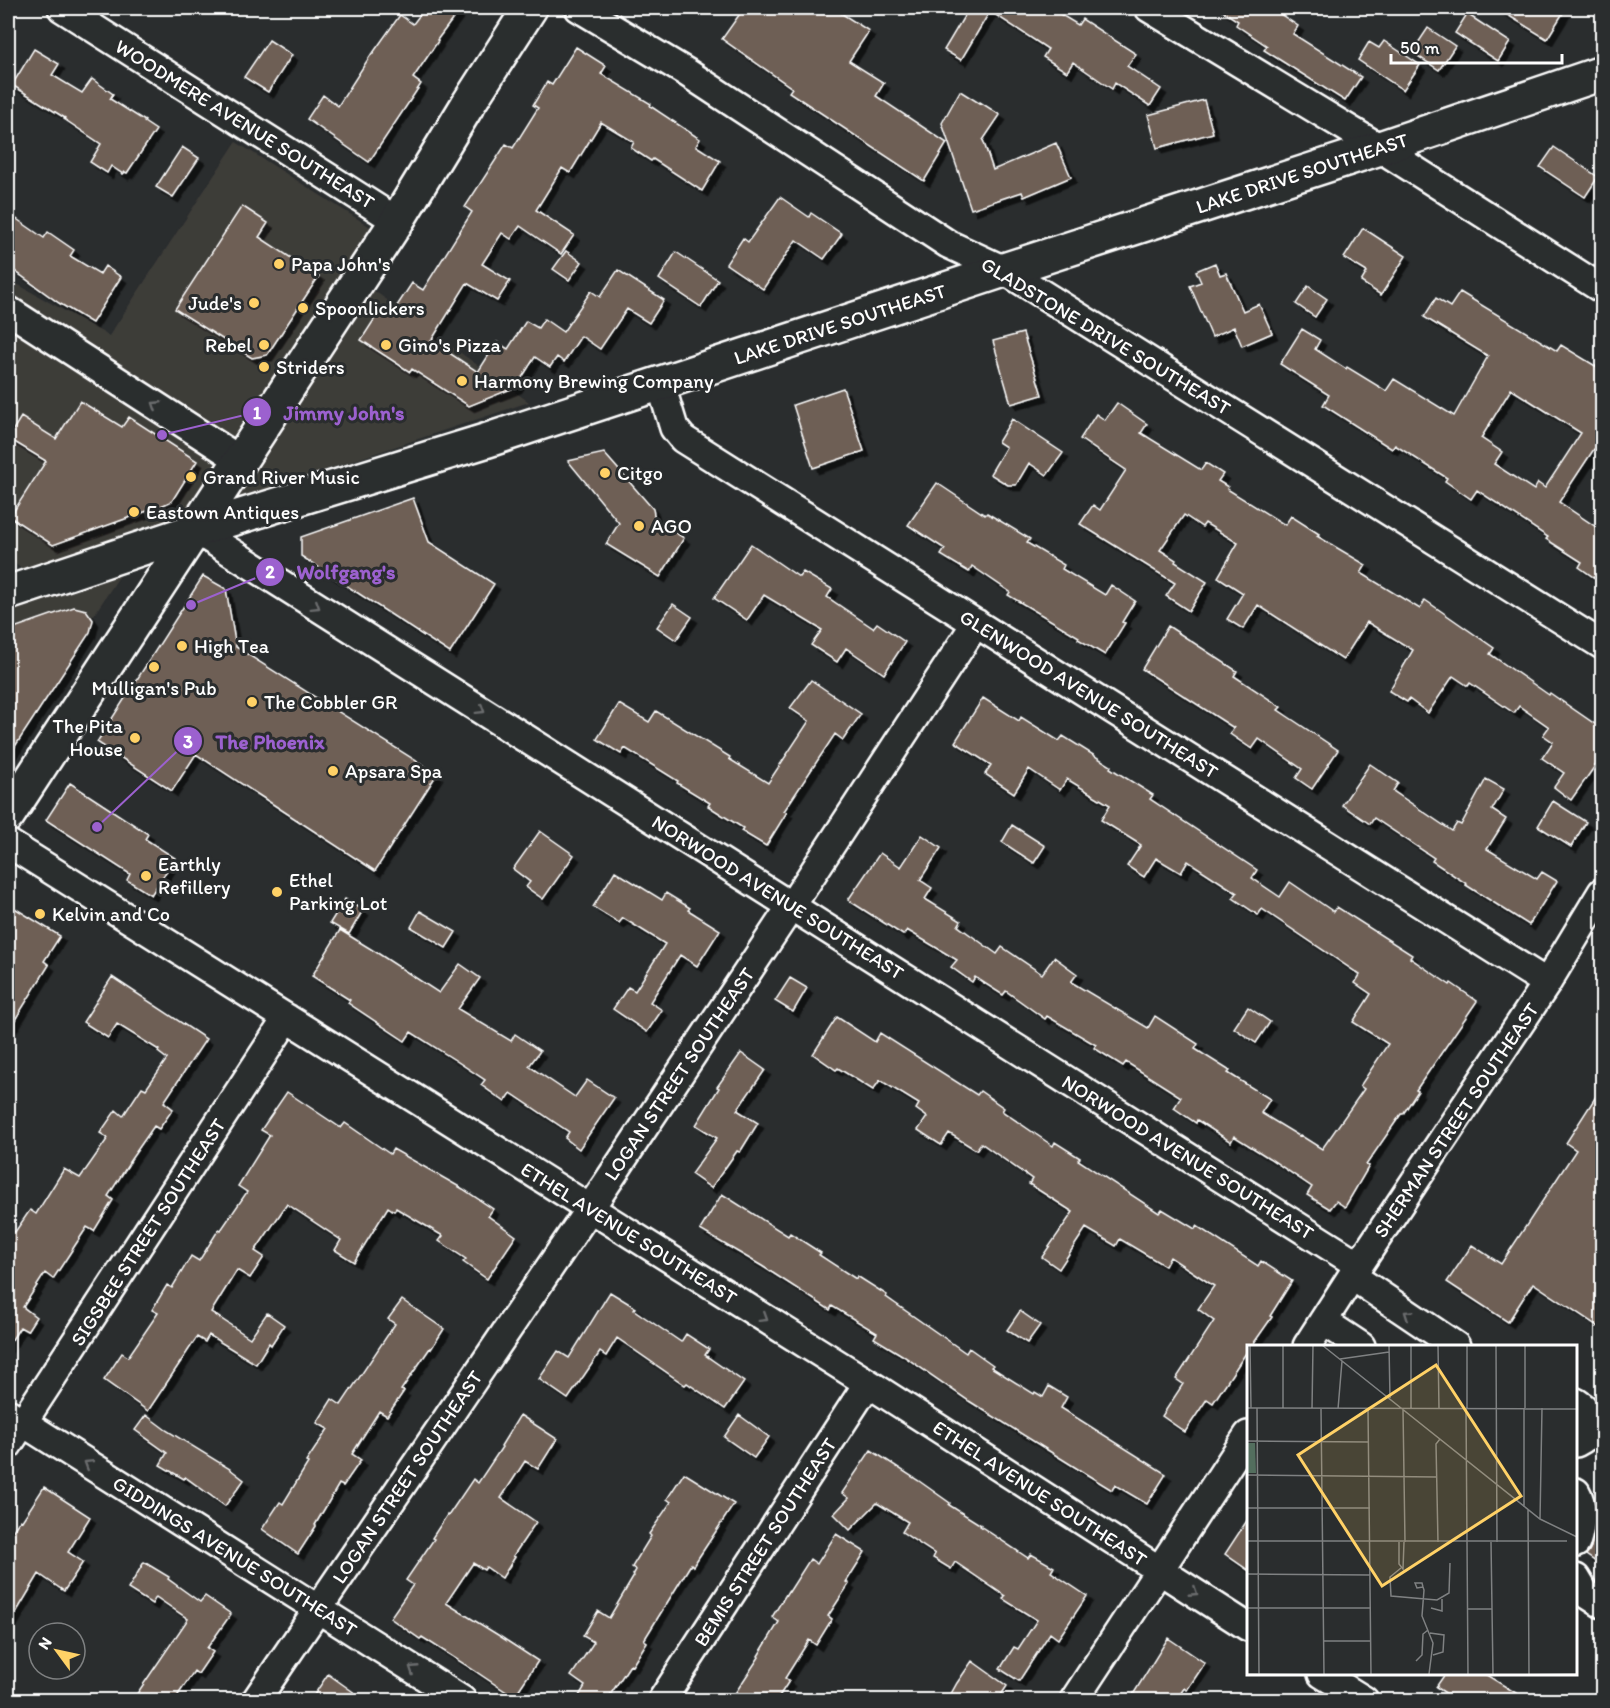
<svg xmlns="http://www.w3.org/2000/svg" width="1610" height="1708" font-family="Itim,sans-serif">
<style>
.built{fill:#3e3c39}
.building{fill:#6e5e54;stroke:#fff;stroke-width:1.5;fill-rule:evenodd;filter:url(#shadow)}
.lines{fill:none;stroke-linecap:round;stroke-linejoin:round}
.street-casing{stroke:#fff;stroke-width:32}
.secondary-casing{stroke:#fff;stroke-width:38}
.street{stroke:#2a2d2e;stroke-width:27}
.secondary{stroke:#2a2d2e;stroke-width:33}
.oneway{stroke:#6a6c6d}
.poi-dot{fill:#ffd166;stroke:#2a2d2e;stroke-width:2}
.labels{text-anchor:middle;dominant-baseline:central;stroke-width:6;stroke-linejoin:round;paint-order:stroke}
.street-label{font-size:20px;fill:#fff;stroke:#2a2d2e}
.poi-label{font-size:20px;fill:#fff;stroke:#2a2d2e;text-anchor:start}
.inset-road{fill:none;stroke:#7f8182;stroke-width:1.5}
.view{fill:#ffd166;fill-opacity:0.15;stroke:#ffd166;stroke-width:3}
.inset-edge{fill:none;stroke:#fff;stroke-width:3}
.leader{fill:none;stroke:#9c61cf;stroke-width:2}
.callout-dot{fill:#9c61cf;stroke:#2a2d2e;stroke-width:2}
.mark-label{font-size:18px;text-anchor:middle;font-weight:bold;fill:#fff}
.callout-label{font-size:21px;text-anchor:middle;font-weight:bold;fill:#9c61cf;stroke:#2a2d2e;stroke-width:6;stroke-linejoin:round;paint-order:stroke}
</style>
<defs>
<filter id="shadow"><feDropShadow dx="5.5" dy="5.5" stdDeviation="0" flood-color="#0009"/></filter>
</defs>
<rect width="100%" height="100%" fill="#2a2d2e"/>
<filter id="ink" filterUnits="userSpaceOnUse"><feTurbulence type="fractalNoise" baseFrequency=".0167" numOctaves="2"/><feDisplacementMap in="SourceGraphic" scale="12" xChannelSelector="R" yChannelSelector="G"/><feConvolveMatrix kernelMatrix="1 2 1 2 8 2 1 2 1" color-interpolation-filters="sRGB"/></filter>
<g filter="url(#ink)">
<!-- built -->
<path class="built" d="M236,142L372,228L188,516L31,575L8,559V299L17,284L109,336Z
M369,287L529,402L238,499L242,482Z
M122,572L8,747V613Z"/>
<!-- building -->
<path class="building" d="M425,8H461L437,40L438,41L413,78L421,84L369,162L307,119L323,95L338,106L372,53H373L400,15L413,24Z
M744,8H833L869,31L849,61L884,83L876,96L947,143L924,181L789,92L792,88L722,39Z
M969,8H1050L1078,25L1082,19L1136,54L1127,66L1161,89L1150,106L1115,83L1112,89L1073,62L1067,72L1043,57L1048,49L990,11L961,60L944,50Z
M1218,8H1271L1298,26L1293,34L1361,77L1345,101L1264,50L1267,46L1236,25L1238,21Z
M1496,8H1566L1547,39Z
M1467,14L1510,42L1498,61L1455,33Z
M1428,28L1455,46L1439,70L1412,52Z
M269,40L292,55L268,92L244,77Z
M1384,41L1420,65L1403,90L1358,60L1369,42L1379,48Z
M576,47L606,66L601,74L651,104L650,106L700,139L696,146L720,161L702,191L653,159L651,161L631,148L634,142L601,122L570,173L562,168L536,210L574,235L561,254L520,226L511,239L502,233L482,264L510,281L497,301L467,283L431,341L478,372L497,342L508,349L526,321L538,328L544,319L563,332L591,291L600,297L618,270L664,300L649,323L627,309L600,349L581,336L564,362L557,357L550,367L535,357L516,387L469,406L412,369L410,372L361,340L383,306L393,312L412,283L423,290L472,212L465,207L506,144L513,148L538,108L533,105L547,82L552,85Z
M34,49L59,64L52,75L82,93L92,79L113,94L110,99L145,121L144,122L156,130L127,173L125,172L123,174L111,166L107,173L90,162L101,144L64,119L65,118L12,85Z
M960,91L979,103L980,102L1000,115L983,140L993,170L1056,143L1071,177L1024,197L1022,192L971,209L942,123Z
M1204,100L1213,133L1157,148L1148,115Z
M182,147L199,158L173,197L156,187Z
M1554,147L1598,177L1585,197L1540,167Z
M780,197L809,217L811,213L842,234L824,259L796,240L763,289L726,264L743,238L748,242Z
M242,206L268,223L259,237L319,276L267,355L252,358L175,309Z
M8,213L44,238L48,232L74,250L70,256L100,274L105,266L121,277L92,323L59,303L8,266Z
M1363,228L1406,256L1381,295L1361,282L1367,272L1344,258Z
M566,251L582,262L569,280L553,269Z
M676,252L718,280L701,307L659,279Z
M1215,263L1220,275L1226,273L1243,311L1259,304L1272,333L1242,346L1234,327L1212,337L1190,286L1201,282L1196,271Z
M1308,286L1327,299L1315,317L1296,304Z
M1460,292L1557,351L1561,345L1602,370V454L1594,449L1559,502L1602,531V583L1579,567L1582,562L1546,539L1548,537L1477,490L1471,499L1445,481L1447,478L1395,445L1392,449L1323,405L1329,395L1280,364L1302,329L1320,340L1315,349L1346,369L1347,367L1386,391L1394,379L1454,416L1488,356L1424,317L1436,298L1450,307ZM1511,389L1581,433L1545,488L1538,483L1534,490L1494,464L1502,452L1481,438Z
M1023,333L1042,395L1011,404L993,341Z
M843,388L864,451L813,468L793,405Z
M80,401L122,427L129,417L197,461L172,501L161,506L53,545L10,517L46,461L8,438L21,417L56,439Z
M1117,403L1147,424L1141,433L1201,470L1206,463L1223,474L1218,481L1228,487L1227,489L1285,525L1291,516L1319,534L1317,536L1366,565L1361,573L1420,609L1425,600L1494,648L1490,654L1549,695L1550,693L1602,729V756L1571,800L1554,787L1564,773L1542,758L1553,742L1543,735L1549,727L1519,706L1514,713L1470,683L1468,686L1453,676L1428,713L1409,699L1407,702L1389,691L1413,650L1367,622L1343,660L1258,605L1243,629L1227,619L1243,593L1218,577L1238,543L1205,523L1202,527L1184,515L1160,550L1176,560L1175,562L1207,582L1189,611L1166,596L1175,583L1080,524L1093,505L1100,510L1126,470L1080,439L1096,414L1105,420Z
M1012,419L1063,453L1047,475L1029,463L1016,485H1008L990,474L1006,447L998,442Z
M604,453L653,509L655,520L684,538L660,577L606,544L619,523L568,461Z
M937,483L985,515L987,513L1030,539L1027,543L1064,565L1062,569L1105,595L1111,585L1135,601L1122,622L1125,623L1105,655L1078,639L1079,637L1008,595L1010,592L972,566L969,572L941,555L945,549L908,525Z
M413,498L429,542L494,584L450,653L301,556V537Z
M751,544L799,577L803,572L832,589L827,597L873,628L877,623L905,642L884,674L846,648L837,662L811,645L822,630L764,595L747,620L714,598Z
M203,576L226,589L236,647L437,774L375,871L196,754L172,791L97,742Z
M673,604L692,617L676,640L657,627Z
M74,607L86,610L93,620L90,632L8,757V630Z
M1168,626L1237,671L1234,676L1281,707L1278,710L1338,750L1312,789L1296,778L1302,769L1259,739L1252,749L1230,734L1234,728L1142,669Z
M811,680L861,714L843,740L835,734L784,811L787,812L766,846L741,831L743,828L708,806L710,803L677,783L678,781L625,748L621,754L597,739L619,704L649,722L656,711L730,757L729,759L768,783L809,721L790,708Z
M983,698L1019,721L1021,717L1059,741L1063,736L1111,766L1110,768L1153,795L1150,799L1257,870L1252,878L1280,897L1290,882L1334,912L1337,907L1412,955L1410,958L1450,985L1451,983L1477,1001L1416,1090L1418,1091L1403,1114H1401L1366,1165L1369,1166L1345,1207L1336,1201L1330,1209L1307,1195L1312,1187L1269,1158L1234,1136L1231,1142L1197,1120L1196,1123L1174,1108L1181,1097L1126,1062L1123,1066L1094,1048L1096,1045L1047,1016L1045,1019L1006,991L1003,995L975,977L972,982L951,967L957,960L907,930L903,935L848,900L880,853L901,867L922,835L941,848L920,880L932,888L925,899L961,921L958,926L997,954L1002,947L1042,974L1054,957L1077,974L1071,982L1148,1028L1155,1016L1198,1044L1195,1049L1230,1071L1228,1073L1270,1099L1261,1113L1299,1136L1300,1135L1322,1149L1364,1089L1360,1086L1388,1044L1353,1022L1371,994L1355,983L1360,975L1262,909L1258,915L1233,898L1237,893L1188,861L1181,873L1156,858L1144,877L1127,866L1141,845L1101,820L1110,805L1067,779L1060,790L1029,769L1014,793L985,774L991,765L955,742Z
M1370,764L1398,783L1393,791L1452,831L1457,823L1461,825L1486,779L1504,789L1492,810L1506,819L1487,849L1537,879L1542,872L1557,881L1529,925L1466,885L1467,884L1432,861L1434,858L1374,818L1370,824L1342,805Z
M70,783L148,834L145,839L175,858L151,895L127,880L130,874L46,820Z
M1553,801L1586,822L1571,847L1538,826Z
M1012,825L1045,846L1034,863L1002,842Z
M540,831L574,855L543,899L526,887L530,882L513,869Z
M615,871L662,900L666,893L690,908L688,910L720,930L697,966L680,955L650,1002L662,1010L647,1032L613,1009L628,987L635,991L665,944L623,918L619,923L593,907Z
M345,899L363,910L349,934L330,923Z
M8,904L60,936L44,961L49,965L8,1031Z
M420,911L456,932L446,948L411,927Z
M340,930L379,954L439,993L460,964L480,978L458,1009L511,1041L515,1034L540,1051L529,1066L575,1097L587,1080L614,1098L579,1149L565,1138L569,1132L511,1093L505,1102L481,1085L485,1080L455,1060L411,1032L405,1041L348,1003L350,1000L312,976Z
M112,977L206,1039L164,1102L173,1109L159,1129L154,1126L129,1162H130L108,1196L113,1200L94,1231L87,1227L53,1279L45,1273L23,1307L36,1317L27,1331L20,1327L8,1346V1227L15,1232L30,1210L36,1214L64,1169L80,1178L108,1138L100,1133L116,1110L123,1116L142,1087L146,1089L167,1059L158,1052L159,1050L117,1024L108,1038L83,1022Z
M790,978L807,988L793,1012L775,1001Z
M1248,1007L1270,1022L1256,1043L1234,1028Z
M837,1017L875,1042L880,1033L977,1095L980,1091L1004,1108L1002,1111L1053,1146L1055,1142L1080,1158L1078,1160L1159,1213L1162,1209L1195,1229L1197,1226L1258,1266L1261,1261L1292,1281L1270,1316L1272,1317L1251,1347H1248V1350L1213,1403L1207,1399L1185,1432L1162,1416L1183,1384L1176,1379L1214,1321L1198,1309L1214,1286L1170,1257L1165,1266L1120,1239L1116,1246L1086,1228L1059,1269L1042,1257L1073,1212L1029,1184L1032,1179L981,1143L976,1150L949,1133L941,1145L918,1130L927,1117L916,1109L919,1104L880,1080L873,1090L838,1068L836,1070L813,1054Z
M741,1053L765,1070L737,1110L758,1123L740,1152L737,1151L711,1188L691,1174L717,1138L696,1125L719,1088L717,1087Z
M1602,1087V1329L1533,1283L1508,1322L1447,1282L1472,1245L1501,1264L1576,1150L1566,1143Z
M287,1092L341,1128L345,1123L390,1154L393,1149L463,1189L493,1209L488,1216L516,1236L487,1279L463,1262L466,1259L439,1241L443,1236L396,1208L394,1211L388,1207L354,1262L335,1250L341,1240L287,1204L255,1251L264,1257L250,1278L237,1270L211,1312L250,1338L267,1313L284,1325L271,1345L269,1343L256,1364L209,1335L205,1342L197,1337L148,1411L104,1380L122,1353L128,1357L158,1313L152,1310L167,1285L172,1288L191,1256L199,1261L219,1229L221,1230L247,1192L238,1186L270,1135L261,1130Z
M722,1194L788,1236L790,1233L821,1253L819,1255L856,1279L857,1276L887,1295L886,1297L966,1353L969,1348L993,1365L991,1367L1034,1394L1035,1392L1043,1397L1049,1386L1067,1397L1061,1408L1166,1474L1147,1504L1115,1485L1112,1490L1086,1474L969,1401L902,1355L874,1338L877,1333L832,1306L830,1310L762,1266L700,1230Z
M610,1292L636,1308L634,1310L681,1342L686,1334L709,1349L705,1355L744,1382L725,1409L687,1383L685,1385L617,1338L606,1356L600,1352L568,1399L539,1379L558,1351L569,1358Z
M402,1300L444,1329L431,1349L430,1348L401,1390L404,1391L387,1416L379,1411L352,1454L361,1460L343,1486L339,1484L315,1525L316,1526L298,1554L262,1529L280,1502L283,1504L308,1463L306,1462L328,1429L317,1423L332,1399L341,1405L395,1324L388,1319Z
M1020,1311L1040,1325L1027,1343L1007,1330Z
M146,1415L166,1430L230,1469L244,1480L225,1506L185,1477L184,1479L160,1465L167,1453L135,1430Z
M520,1415L557,1439L538,1469L525,1461L501,1498L536,1522L513,1556L515,1557L502,1578L486,1567L484,1570L473,1563L446,1603L498,1635L538,1661L514,1697L475,1671L422,1637L420,1639L390,1618L413,1585L406,1580L434,1539L432,1538L447,1515L448,1516L473,1479L478,1483L502,1447L501,1446Z
M739,1415L769,1437L754,1458L724,1437Z
M871,1450L919,1481L950,1503L949,1505L981,1525L980,1526L1028,1558L1031,1554L1054,1567L1051,1572L1087,1596L1058,1639L1050,1633L1019,1681L1000,1669L1014,1647L1018,1649L1037,1620L1003,1599L1005,1596L955,1562L951,1569L933,1558L935,1554L902,1532L908,1522L877,1503L850,1530L834,1514L849,1498L842,1493Z
M684,1473L734,1504L693,1566L691,1564L644,1640L647,1642L632,1666L630,1665L606,1701H576L585,1686L571,1676L594,1642L583,1636L598,1611L609,1618L634,1576L633,1575L636,1570L632,1567L651,1536L649,1534L671,1502L667,1499Z
M44,1487L90,1517L68,1552L83,1562L64,1591L39,1574L8,1626V1538L20,1520L22,1521Z
M1602,1511V1566L1586,1555L1591,1547L1597,1520Z
M1248,1519V1570L1225,1554Z
M836,1534L865,1552L846,1582L849,1584L828,1616L832,1619L816,1645L809,1640L785,1678L789,1681L776,1701H730L759,1657L758,1656L779,1622L772,1617L788,1591L789,1592L810,1559L817,1564Z
M144,1562L169,1577L168,1579L200,1602L205,1596L231,1614L207,1648L213,1652L198,1674L194,1671L174,1701H132L188,1619L156,1597L152,1604L128,1589Z
M1168,1638L1205,1663L1187,1690L1184,1688L1176,1701H1129Z
M972,1661L1007,1686L997,1701H947L957,1683Z
M328,1674L366,1701H310Z
M1445,1674H1485L1529,1701H1458L1436,1687Z"/>
<g class="lines">
<!-- street casing -->
<g class="street-casing">
<path id="street" d="M62,8L397,221
M579,8L686,72L948,244L1004,270L1602,645
M1149,8L1380,148L1602,289
M8,310L240,460
M660,382L674,428L683,439L1547,983
M196,530L1359,1265
M8,843L868,1383L1248,1627
M1352,1276L1456,1346
M1323,1321L1361,1346
M1307,1346L1359,1265L1547,983L1602,892
M1576,1402L1583,1407L1591,1421L1583,1439L1576,1443
M8,1413L462,1700
M8,1445L287,1018
M1576,1492C1585,1507 1581,1527 1576,1543
M1576,1578L1585,1593L1602,1604
M1322,1674L1364,1700
M256,1700L605,1186L792,905L976,623
M662,1700L868,1383
M1074,1700L1248,1435"/>
</g>
<!-- secondary casing -->
<g class="secondary-casing">
<path id="secondary" d="M8,593L196,530L488,440L1004,270L1380,148L1602,73
M8,815L397,221L467,106L530,8"/>
</g>
<!-- street -->
<use href="#street" class="street"/>
<!-- secondary -->
<use href="#secondary" class="secondary"/>
</g>
<!-- one-way arrows -->
<defs><path id="oneway-chevron" d="M-2-3.5L2.5 0L-2 3.5" fill="none" stroke-width="1.6" stroke-linecap="round" stroke-linejoin="round" transform="scale(1.5)"/></defs>
<g class="oneway">
<use href="#oneway-chevron" transform="translate(156 405) rotate(-147)"/>
<use href="#oneway-chevron" transform="translate(316 606) rotate(32)"/>
<use href="#oneway-chevron" transform="translate(481 710) rotate(32)"/>
<use href="#oneway-chevron" transform="translate(1408 1314) rotate(-146)"/>
<use href="#oneway-chevron" transform="translate(764 1318) rotate(32)"/>
<use href="#oneway-chevron" transform="translate(88 1464) rotate(-148)"/>
<use href="#oneway-chevron" transform="translate(1194 1592) rotate(33)"/>
<use href="#oneway-chevron" transform="translate(413 1669) rotate(-147)"/>
</g>
</g>
<!-- markers -->
<g class="poi-dot">
<circle cx="279" cy="264" r="6"/>
<circle cx="254" cy="303" r="6"/>
<circle cx="303" cy="308" r="6"/>
<circle cx="264" cy="345" r="6"/>
<circle cx="386" cy="345" r="6"/>
<circle cx="264" cy="367" r="6"/>
<circle cx="462" cy="381" r="6"/>
<circle cx="605" cy="473" r="6"/>
<circle cx="191" cy="477" r="6"/>
<circle cx="134" cy="512" r="6"/>
<circle cx="639" cy="526" r="6"/>
<circle cx="182" cy="646" r="6"/>
<circle cx="154" cy="667" r="6"/>
<circle cx="252" cy="702" r="6"/>
<circle cx="135" cy="738" r="6"/>
<circle cx="333" cy="771" r="6"/>
<circle cx="146" cy="876" r="6"/>
<circle cx="277" cy="892" r="6"/>
<circle cx="40" cy="914" r="6"/>
</g>
<g class="labels">
<!-- street labels -->
<g class="street-label">
<text transform="translate(245 124) rotate(32)">WOODMERE AVENUE SOUTHEAST</text>
<text transform="translate(1302 173) rotate(-18)">LAKE DRIVE SOUTHEAST</text>
<text transform="translate(840 324) rotate(-18)">LAKE DRIVE SOUTHEAST</text>
<text transform="translate(1106 336) rotate(31)">GLADSTONE DRIVE SOUTHEAST</text>
<text transform="translate(1089 694) rotate(32)">GLENWOOD AVENUE SOUTHEAST</text>
<text transform="translate(778 897) rotate(32)">NORWOOD AVENUE SOUTHEAST</text>
<text transform="translate(679 1074) rotate(-56)">LOGAN STREET SOUTHEAST</text>
<text transform="translate(1456 1120) rotate(-56)">SHERMAN STREET SOUTHEAST</text>
<text transform="translate(1188 1157) rotate(32)">NORWOOD AVENUE SOUTHEAST</text>
<text transform="translate(148 1232) rotate(-57)">SIGSBEE STREET SOUTHEAST</text>
<text transform="translate(629 1233) rotate(32)">ETHEL AVENUE SOUTHEAST</text>
<text transform="translate(407 1477) rotate(-56)">LOGAN STREET SOUTHEAST</text>
<text transform="translate(1040 1493) rotate(33)">ETHEL AVENUE SOUTHEAST</text>
<text transform="translate(765 1542) rotate(-57)">BEMIS STREET SOUTHEAST</text>
<text transform="translate(235 1556) rotate(32)">GIDDINGS AVENUE SOUTHEAST</text>
</g>
<!-- poi labels -->
<g class="poi-label">
<text x="291" y="264">Papa John's</text>
<text x="242" y="303" text-anchor="end">Jude's</text>
<text x="315" y="308">Spoonlickers</text>
<text x="252" y="345" text-anchor="end">Rebel</text>
<text x="398" y="345">Gino's Pizza</text>
<text x="276" y="367">Striders</text>
<text x="474" y="381">Harmony Brewing Company</text>
<text x="617" y="473">Citgo</text>
<text x="203" y="477">Grand River Music</text>
<text x="146" y="512">Eastown Antiques</text>
<text x="651" y="526">AGO</text>
<text x="194" y="646">High Tea</text>
<text x="154" y="688" text-anchor="middle">Mulligan's Pub</text>
<text x="264" y="702">The Cobbler GR</text>
<text x="123" y="726" text-anchor="end">The Pita<tspan x="123" dy="23">House</tspan></text>
<text x="345" y="771">Apsara Spa</text>
<text x="158" y="864">Earthly<tspan x="158" dy="23">Refillery</tspan></text>
<text x="289" y="880">Ethel<tspan x="289" dy="23">Parking Lot</tspan></text>
<text x="52" y="914">Kelvin and Co</text>
</g>
</g>
<!-- overview -->
<g transform="translate(1247 1345)">
<rect width="330" height="330" fill="#2a2d2e"/>
<path d="M0,98H8L9,128H0Z" fill="#536e5e"/>
<path class="inset-road" d="M3,0L4,63M75,0L293,174L330,192M142,0L143,53M164,0V64M191,0L192,64M220,0V63M249,0L250,197M278,0V63M93,14L142,7M0,63L330,64M10,63L12,330M219,63L221,330M277,63V162M36,64V0M65,64L66,0M74,64L77,330M91,64L95,16M121,64L124,330M156,64L158,197M0,96L122,97M0,130L190,132M0,163H123M281,164L282,330M293,174L295,63M0,196H320M152,197V219L156,224L157,197M191,197L189,99L193,94M244,197L246,330M154,223L143,232L144,251L190,255L202,248L203,218M0,229L123,230M176,242L170,243L168,238H175L176,242L177,245L175,271L186,298L182,329M0,263H123M184,263L195,266V254M220,264H245M183,288L197,290L196,307L186,310M77,296H124M169,316L175,310L176,289L181,285M0,329L94,330M144,330H201M255,330L330,329"/>
<path class="view" d="M189,20L274,151L135,241L51,110Z"/>
<rect width="330" height="330" class="inset-edge"/>
</g>
<!-- callouts -->
<path class="leader" d="M162 435L257 412M191 605L270 572M97 827L188 741"/>
<g class="callout-dot">
<circle cx="162" cy="435" r="6"/>
<circle cx="191" cy="605" r="6"/>
<circle cx="97" cy="827" r="6"/>
<circle cx="257" cy="412" r="15"/>
<circle cx="270" cy="572" r="15"/>
<circle cx="188" cy="741" r="15"/>
</g>
<g class="mark-label">
<text x="257" y="419">1</text>
<text x="270" y="578">2</text>
<text x="188" y="748">3</text>
</g>
<g class="callout-label">
<text x="344" y="420">Jimmy John's</text>
<text x="346" y="579">Wolfgang's</text>
<text x="270" y="749">The Phoenix</text>
</g>
<!-- margin -->
<rect width="1610" height="1708" fill="none" stroke="#2a2d2e" stroke-width="30"/>
<rect x="15" y="15" width="1580" height="1678" fill="none" stroke="#fff" stroke-width="2" filter="url(#ink)"/>
<!-- north arrow -->
<g transform="translate(57 1651) rotate(303)"><circle r="28" fill="#2a2d2e" stroke="#7f8182" stroke-width="1.5"/>
<path d="M0-4.5L10 22L0 15L-10 22Z" fill="#ffd166"/>
<text y="-9" font-size="16" font-weight="bold" text-anchor="middle" fill="#ffffff">N</text>
</g>
<!-- scale -->
<path d="M1391 54v9h171v-9" fill="none" stroke="#ffffff" stroke-width="3"/>
<text x="1400" y="54" font-size="18" fill="#ffffff" stroke="#2a2d2e" stroke-width="4.5" paint-order="stroke">50 m</text>
</svg>
